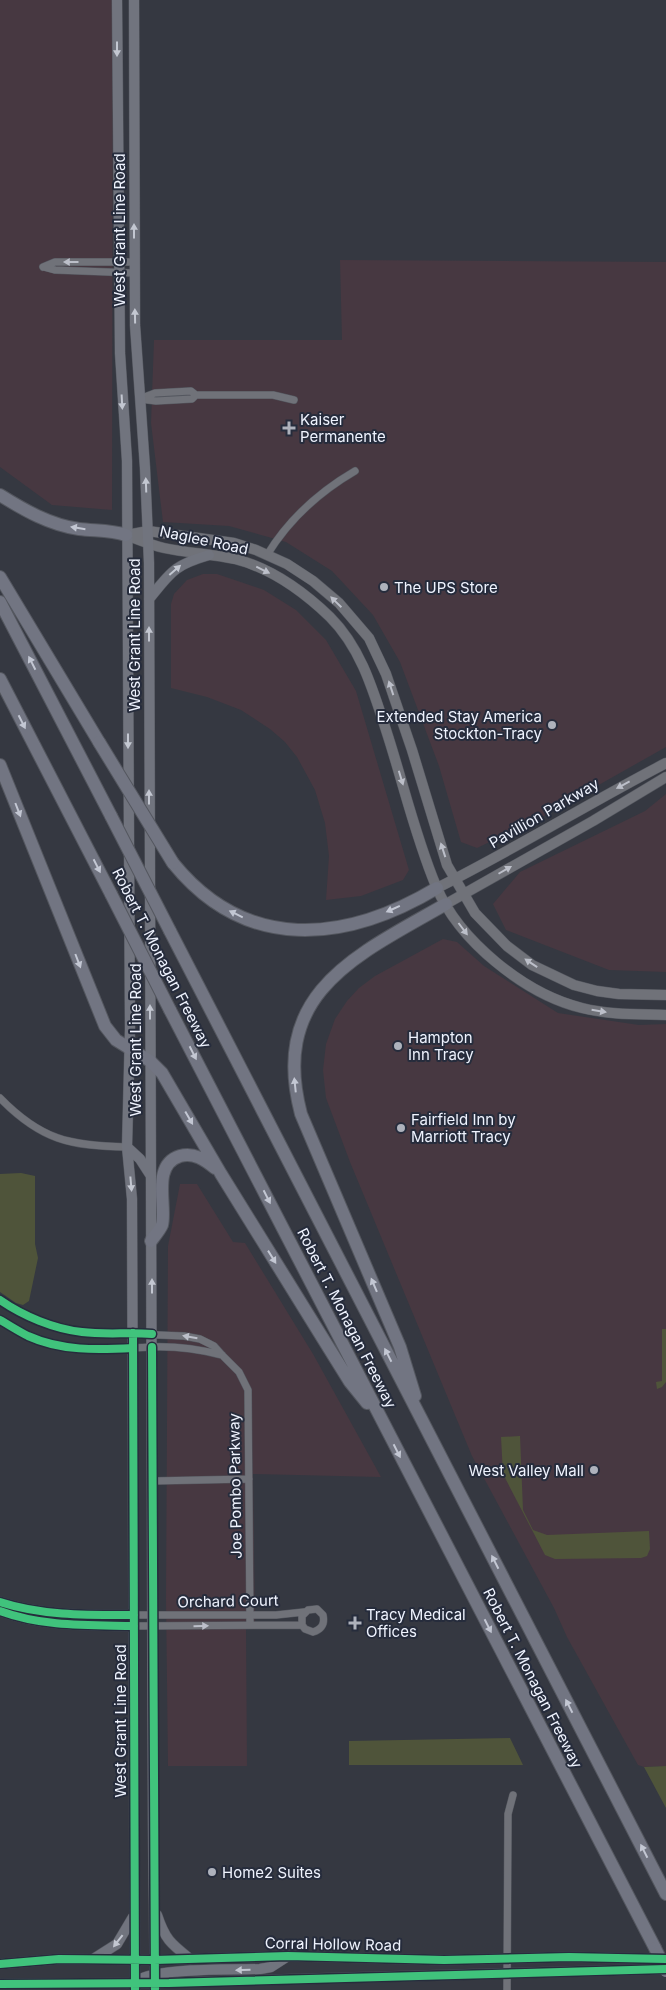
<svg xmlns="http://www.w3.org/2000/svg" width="666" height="1990" font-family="Inter,sans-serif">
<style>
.commercial{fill:#473841}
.green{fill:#4f543a}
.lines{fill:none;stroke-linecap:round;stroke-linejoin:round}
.street-casing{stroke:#54575f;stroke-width:8}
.secondary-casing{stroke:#54575f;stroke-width:11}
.primary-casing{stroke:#54575f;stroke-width:11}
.highway-casing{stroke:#54575f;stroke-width:14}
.street{stroke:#707279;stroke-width:7}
.secondary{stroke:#707279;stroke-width:10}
.primary{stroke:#71747e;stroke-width:10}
.highway{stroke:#727582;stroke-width:12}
.highway-bridge-casing{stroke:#54575f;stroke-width:14;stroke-linecap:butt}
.highway-bridge{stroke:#727582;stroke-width:12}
.cycleway-casing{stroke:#262c3c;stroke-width:11}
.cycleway{stroke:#40c37c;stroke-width:8}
.oneway{fill:#c3c7d1}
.oneway2{fill:#bcbfc9}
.oneway3{fill:#c3c7d3}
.poi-dot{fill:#aeb2bc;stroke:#262c3c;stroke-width:2}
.labels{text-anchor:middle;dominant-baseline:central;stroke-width:4;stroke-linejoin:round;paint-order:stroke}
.street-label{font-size:15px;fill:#eff3fe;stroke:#262c3c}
.poi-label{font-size:15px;fill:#eff3fe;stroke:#262c3c;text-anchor:start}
</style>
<rect width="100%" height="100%" fill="#353841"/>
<!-- commercial -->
<path class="commercial" d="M0,0H113L112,510L52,505L0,467Z
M340,260L666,262V747L542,817L477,848L461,842L439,766L400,662L373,615L332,571L286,542L229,526L163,522L151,423L154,340H342Z
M203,574H217L264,590L296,610L326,640L356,691L409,870L403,880L361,896L326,900L329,856L325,823L315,790L297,757L285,742L270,729L241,710L207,697L171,688V604L174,594L187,580Z
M666,794V972L609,970L506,930L493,904L520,872L645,811Z
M443,939L457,942L484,966L558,1013L639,1025L666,1024V1766L644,1767L638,1765L567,1637L554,1608L472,1456L350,1162L326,1098L323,1070L326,1044L335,1019L347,1001L359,988L375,976Z
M180,1184H197L233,1242L245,1243L313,1354L381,1477L253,1474L255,1628L246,1629L247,1766H168L166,1599L168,1246Z"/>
<!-- green -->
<path class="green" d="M21,1173L35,1176V1244L38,1258L29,1301L23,1305L16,1303L0,1292V1174Z
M662,1329H666V1382L662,1387L657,1389L656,1382L662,1381Z
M520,1436L523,1510L533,1530L547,1535L649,1531L650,1549L647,1556L641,1558L555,1559L545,1555L503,1474L501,1437Z
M510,1738L523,1765H349V1741Z
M666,1766V1808L644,1767Z"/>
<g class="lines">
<!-- street casing -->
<g class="street-casing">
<path id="street" d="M43,267L55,262H134
M44,267L55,270L134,273
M142,398L155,393L191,391L196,395
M140,399L156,401L192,399L196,395H273L294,400
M267,555C289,519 319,492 355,471
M0,1098C41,1140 70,1146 127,1147
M0,1300C24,1317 53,1326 83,1332L184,1336L200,1339L214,1346L222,1355L239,1372L248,1390L250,1625
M0,1320C23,1333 44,1344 70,1348C96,1352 125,1348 151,1347C175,1346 198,1349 222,1355
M152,1481L249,1479
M134,1615H276L304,1612
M134,1626L302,1625L305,1629L313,1632C322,1629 325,1624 323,1615L317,1609L308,1610L302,1616V1625
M507,1990L508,1814L513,1795"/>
</g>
<!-- secondary casing -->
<g class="secondary-casing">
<path id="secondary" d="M126,535C139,540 151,545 164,548C187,553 212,554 235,559C271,568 304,592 330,617C361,648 373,690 386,730C403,782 415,836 436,886C459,941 525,994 582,1008C610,1015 638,1014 666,1015
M127,535L148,531L234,543L256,550L287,564L313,581L339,603L369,638L386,674L412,750L447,865L475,913L507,946L532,965L574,985L597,991L619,994L666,995
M437,888C515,849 589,803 666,763
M446,904L593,821L666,777
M0,1602C43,1616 89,1615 134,1615
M0,1611C43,1627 88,1625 134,1626
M154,1960L288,1956L444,1960L569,1957L665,1959
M155,1983L666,1969"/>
</g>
<!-- primary casing -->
<g class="primary-casing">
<path id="primary" d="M117,0L120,353L127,461L130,1029L127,1147L132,1199L135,1990
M134,0L135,325L145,468L149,563L153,1820L155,1990
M149,599C171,572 174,565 209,555
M127,1147L140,1159L151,1176
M157,1915C165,1939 170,1943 190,1959
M95,1958L117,1944L133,1917
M0,1964L59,1959L154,1960
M135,1983C144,1967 239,1970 260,1969L271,1967L288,1956
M0,1984L155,1983"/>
</g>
<!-- highway casing -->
<g class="highway-casing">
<path id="highway" d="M0,495C24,510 50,525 79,529C96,531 111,530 126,535
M0,577L99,742
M0,602L111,816
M0,679L111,894
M0,765L105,1026L116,1040L150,1061L162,1073L221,1174L322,1337L350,1382L367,1403
M173,863C246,953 345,943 437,888
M170,931L666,1894
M170,1010L655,1948
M151,1241C154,1237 160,1230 162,1225C167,1206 151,1165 180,1156C194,1152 205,1160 215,1168
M415,1396L400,1347L301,1114C269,992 357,955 446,904"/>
</g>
<!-- street -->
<use href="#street" class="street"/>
<!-- secondary -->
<use href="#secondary" class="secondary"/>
<!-- primary -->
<use href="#primary" class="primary"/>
<!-- highway -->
<use href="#highway" class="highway"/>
<!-- highway-bridge casing -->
<g class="highway-bridge-casing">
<path id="highway-bridge" d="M99,742L173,863
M111,816L170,931
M111,894L170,1010
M655,1948L666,1971"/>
</g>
<!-- highway-bridge -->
<use href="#highway-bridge" class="highway-bridge"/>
<!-- cycleway casing -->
<g class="cycleway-casing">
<path id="cycleway" d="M0,1300C23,1316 54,1329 82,1332C105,1335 129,1332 152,1334
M0,1320C9,1325 18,1331 28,1336C61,1351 97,1350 133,1348
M133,1333L135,1990
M152,1347L155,1989
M0,1602C43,1616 89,1615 134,1615
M0,1611C43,1627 88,1625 134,1626
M0,1964L59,1959L154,1960L288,1956L444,1960L569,1957L666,1959
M0,1984L169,1983L666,1969"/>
</g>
<!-- cycleway -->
<use href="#cycleway" class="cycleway"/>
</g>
<!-- one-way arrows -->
<defs><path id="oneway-solid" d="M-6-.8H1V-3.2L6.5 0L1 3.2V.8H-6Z" transform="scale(1.25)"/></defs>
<g class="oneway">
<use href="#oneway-solid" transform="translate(117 49) rotate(90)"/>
<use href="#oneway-solid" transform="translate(134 231) rotate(-90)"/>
<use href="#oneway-solid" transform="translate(135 316) rotate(-91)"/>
<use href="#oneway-solid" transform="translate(122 402) rotate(87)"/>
<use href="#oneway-solid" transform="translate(146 485) rotate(-92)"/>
<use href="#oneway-solid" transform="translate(175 570) rotate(-41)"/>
<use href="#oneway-solid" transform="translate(149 634) rotate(-90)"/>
<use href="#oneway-solid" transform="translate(128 741) rotate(90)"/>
<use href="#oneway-solid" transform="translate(149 797) rotate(-90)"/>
<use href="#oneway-solid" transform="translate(150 1012) rotate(-90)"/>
<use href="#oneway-solid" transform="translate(131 1184) rotate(85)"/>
<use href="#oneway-solid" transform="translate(152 1286) rotate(-90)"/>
<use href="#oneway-solid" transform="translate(118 1941) rotate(128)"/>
<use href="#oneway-solid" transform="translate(243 1970) rotate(178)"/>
</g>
<g class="oneway2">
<use href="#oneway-solid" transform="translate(71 262) rotate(180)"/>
<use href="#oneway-solid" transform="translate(263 570) rotate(26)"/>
<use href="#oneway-solid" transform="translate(336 602) rotate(-136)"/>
<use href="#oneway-solid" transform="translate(391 688) rotate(-108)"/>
<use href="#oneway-solid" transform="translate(401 778) rotate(73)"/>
<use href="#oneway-solid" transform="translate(623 785) rotate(152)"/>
<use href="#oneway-solid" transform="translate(443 850) rotate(-108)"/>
<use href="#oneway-solid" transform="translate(505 870) rotate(-30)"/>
<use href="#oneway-solid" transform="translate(463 929) rotate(53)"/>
<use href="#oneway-solid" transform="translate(531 963) rotate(-146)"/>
<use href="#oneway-solid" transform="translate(599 1011) rotate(9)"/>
<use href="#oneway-solid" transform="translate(190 1337) rotate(-170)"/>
<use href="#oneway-solid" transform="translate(201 1626) rotate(-1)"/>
</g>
<g class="oneway3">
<use href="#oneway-solid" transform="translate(78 528) rotate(-171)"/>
<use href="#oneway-solid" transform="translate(32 663) rotate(-117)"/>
<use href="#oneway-solid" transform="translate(22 722) rotate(63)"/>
<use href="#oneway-solid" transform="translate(18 810) rotate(69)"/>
<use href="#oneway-solid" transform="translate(97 866) rotate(63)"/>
<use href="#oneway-solid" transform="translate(393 909) rotate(156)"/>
<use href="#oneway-solid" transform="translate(236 914) rotate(-154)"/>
<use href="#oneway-solid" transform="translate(78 961) rotate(69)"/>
<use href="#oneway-solid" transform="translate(193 1053) rotate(63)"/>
<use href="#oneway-solid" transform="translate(295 1085) rotate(-96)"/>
<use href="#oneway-solid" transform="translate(189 1118) rotate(60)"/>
<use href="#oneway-solid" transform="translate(267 1197) rotate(63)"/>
<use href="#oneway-solid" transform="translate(272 1257) rotate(58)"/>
<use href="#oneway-solid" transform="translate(374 1285) rotate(-113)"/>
<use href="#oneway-solid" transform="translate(388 1355) rotate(-117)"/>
<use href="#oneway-solid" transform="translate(397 1451) rotate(63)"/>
<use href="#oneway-solid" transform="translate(495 1562) rotate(-117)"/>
<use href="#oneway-solid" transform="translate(488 1626) rotate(63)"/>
<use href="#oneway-solid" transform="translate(569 1706) rotate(-117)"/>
<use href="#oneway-solid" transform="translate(644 1851) rotate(-117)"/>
</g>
<!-- markers -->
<g class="poi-dot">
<path d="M286.5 420.5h5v5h5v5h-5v5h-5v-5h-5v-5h5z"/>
<circle cx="384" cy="587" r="5"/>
<circle cx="552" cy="725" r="5"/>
<circle cx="398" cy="1046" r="5"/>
<circle cx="401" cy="1128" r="5"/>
<circle cx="594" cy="1470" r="5"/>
<path d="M352.5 1615.5h5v5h5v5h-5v5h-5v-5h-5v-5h5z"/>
<circle cx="212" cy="1872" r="5"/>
</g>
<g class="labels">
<!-- street labels -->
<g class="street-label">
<text transform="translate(119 230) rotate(-90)">West Grant Line Road</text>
<text transform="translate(204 540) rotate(12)">Naglee Road</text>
<text transform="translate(134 635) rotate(-90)">West Grant Line Road</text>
<text transform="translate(544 813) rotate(-30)">Pavillion Parkway</text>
<text transform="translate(162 958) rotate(63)">Robert T. Monagan Freeway</text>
<text transform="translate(135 1040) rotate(-90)">West Grant Line Road</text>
<text transform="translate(347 1318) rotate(63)">Robert T. Monagan Freeway</text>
<text transform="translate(235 1486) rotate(-91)">Joe Pombo Parkway</text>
<text transform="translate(228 1601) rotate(-1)">Orchard Court</text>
<text transform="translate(533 1678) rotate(63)">Robert T. Monagan Freeway</text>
<text transform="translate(120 1721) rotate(-90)">West Grant Line Road</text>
<text transform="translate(333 1944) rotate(1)">Corral Hollow Road</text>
</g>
<!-- poi labels -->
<g class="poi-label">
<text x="300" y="419">Kaiser<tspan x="300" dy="17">Permanente</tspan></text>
<text x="394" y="587">The UPS Store</text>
<text x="542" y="716" text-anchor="end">Extended Stay America<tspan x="542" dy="17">Stockton-Tracy</tspan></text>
<text x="408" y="1037">Hampton<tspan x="408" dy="17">Inn Tracy</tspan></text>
<text x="411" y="1119">Fairfield Inn by<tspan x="411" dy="17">Marriott Tracy</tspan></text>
<text x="584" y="1470" text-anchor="end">West Valley Mall</text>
<text x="366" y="1614">Tracy Medical<tspan x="366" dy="17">Offices</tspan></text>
<text x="222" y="1872">Home2 Suites</text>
</g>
</g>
</svg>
